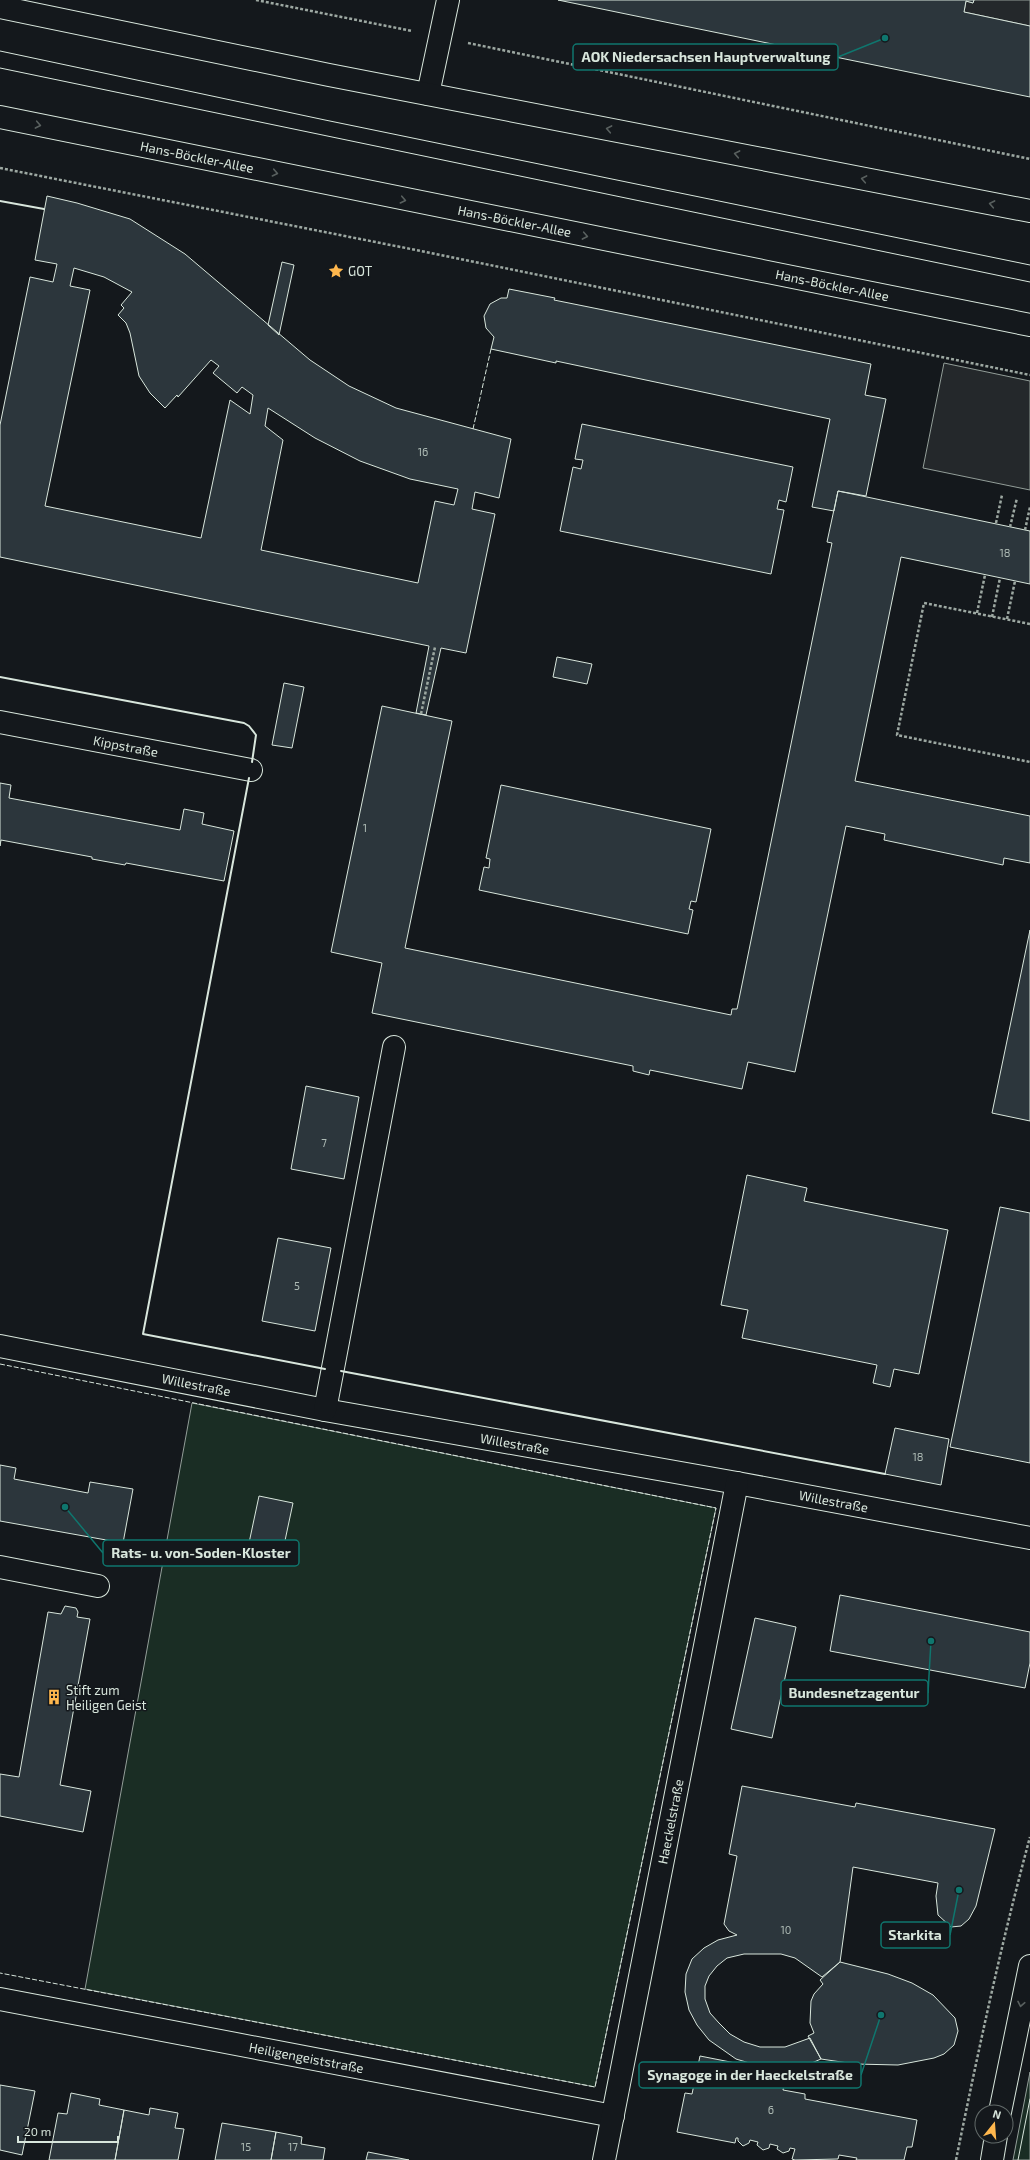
<svg xmlns="http://www.w3.org/2000/svg" width="1030" height="2160" font-family="'Exo 2',sans-serif">
<style>
.green{fill:#1a2d24;stroke:#939e99}
.parking{fill:#24282b;stroke:#939e99}
.building{fill:#2c363c;stroke:#d8e6dc;fill-rule:evenodd}
.lines{fill:none;stroke-linecap:round;stroke-linejoin:round}
.minor-casing{stroke:#d8e6dc;stroke-width:24}
.major-casing{stroke:#d8e6dc;stroke-width:24}
.path{stroke:#9da8a2;stroke-width:2.5;stroke-dasharray:3 2;stroke-linecap:butt}
.minor{stroke:#14181c;stroke-width:22}
.major{stroke:#14181c;stroke-width:22}
.tram{stroke:#d8e6dc;stroke-width:1}
.fence{stroke:#d8e6dc;stroke-width:1;stroke-dasharray:5 2;stroke-linecap:butt}
.wall{stroke:#d8e6dc;stroke-width:2}
.oneway{stroke:#59605f}
.labels{text-anchor:middle;dominant-baseline:central;stroke-width:3;stroke-linejoin:round;paint-order:stroke}
.number-label{font-size:11px;fill:#adbab4}
.street-label{font-size:13px;fill:#d8e6dc;stroke:#14181c}
.poi-label{font-size:13px;fill:#d8e6dc;stroke:#14181c;text-anchor:start}
.leader{fill:none;stroke:#0f766e;stroke-width:1.5}
.callout-dot{fill:#0f766e;stroke:#14181c;stroke-width:1.5}
.callout{fill:#14181c;stroke:#0f766e;stroke-width:1.5}
.callout-label{font-size:14px;text-anchor:middle;font-weight:bold;fill:#d8e6dc}
</style>
<rect width="100%" height="100%" fill="#14181c"/>
<!-- green -->
<path class="green" d="M192,1403L716,1508L595,2087L85,1989Z
M1030,2072V2160H1013Z"/>
<!-- parking -->
<path class="parking" d="M974,0H1030V26L964,12L966,1L973,3Z
M944,363L1030,381V490L923,468Z"/>
<!-- building -->
<path class="building" d="M558,0H974L973,3L966,1L964,12L1030,26V97Z
M47,196L77,203L130,219L185,254L310,360L349,386L396,408L511,439L499,498L475,492L472,509L495,514L466,653L441,648L426,715L416,713L429,646L0,557V425L30,277L53,282L57,264L35,260ZM74,268L104,277L132,292L121,305L124,308L118,315L126,323L130,333L139,376L150,393L165,408L177,395L178,397L211,360L219,366L213,373L237,393L242,387L253,395L250,414L230,400L201,538L45,506L90,290L70,286ZM268,408L315,438L360,461L410,479L458,489L454,505L435,501L418,583L261,550L283,440L265,426Z
M282,262L294,265L279,335L268,325Z
M509,289L555,298L554,300L871,364L865,395L886,399L866,496L838,491L834,511L812,507L830,419L556,361V363L491,349L494,337L486,328L484,316L490,304L501,298H507Z
M582,424L793,467L786,502L779,500L777,509L784,510L771,574L560,531L573,467L581,469L583,460L575,459Z
M838,491L1030,531V584L901,557L855,781L1030,816V863L1004,858L1003,865L884,840L885,834L846,826L795,1072L748,1062L742,1089L650,1070L649,1075L633,1071V1066L372,1013L382,963L331,952L382,706L452,721L405,948L731,1015L732,1009H737L832,543L827,542Z
M557,657L592,664L587,684L553,677Z
M284,683L304,687L292,748L272,745Z
M0,783L11,785L9,798L180,830L184,809L204,813L202,824L234,831L224,881L126,863L125,865L92,859V857L1,840L0,846Z
M501,785L711,829L696,902L691,901L689,909L693,910L688,934L479,890L484,867L489,868L490,859L486,858Z
M1030,930V1121L992,1113Z
M306,1086L359,1097L344,1179L291,1169Z
M747,1175L807,1188L804,1201L948,1230L919,1374L894,1369L890,1387L873,1383L877,1365L742,1338L748,1310L721,1305Z
M1000,1207L1030,1213V1463L950,1447Z
M278,1238L331,1248L315,1331L262,1321Z
M895,1428L949,1439L941,1485L885,1474Z
M0,1465L16,1468L14,1479L88,1493L90,1482L133,1489L123,1543L0,1521Z
M259,1496L293,1503L283,1550L249,1543Z
M840,1595L1030,1632V1663L1025,1688L830,1651Z
M65,1606L76,1608L78,1612L77,1617L90,1619L60,1785L91,1791L83,1832L0,1816V1774L19,1777L48,1612L61,1614Z
M755,1618L796,1627L772,1738L731,1729Z
M742,1786L855,1807L856,1803L995,1829L976,1906L969,1919L961,1926L951,1927L938,1915L936,1896L938,1883L853,1867L840,1962L822,1977L795,1958L781,1954H744L727,1958L717,1966L709,1976L705,1986V1999L710,2013L719,2023L730,2034L744,2042L760,2047H785L810,2038L821,2059L807,2065L773,2070L736,2059L709,2040L697,2025L689,2010L685,1992L686,1974L692,1959L704,1948L718,1940L737,1935L729,1931L724,1924L737,1856L729,1854Z
M840,1962L888,1974L912,1983L933,1995L955,2018L958,2031L954,2045L944,2054L934,2058L898,2065L855,2064L821,2059L808,2036L814,2033L810,2023L811,2001L814,1994L823,1984L820,1980Z
M700,2056L786,2073L783,2090L805,2094V2099L917,2120L912,2147H907L904,2160H856L857,2158L839,2155L838,2159L795,2160L792,2159L795,2149L790,2148L789,2151L783,2153L777,2149L778,2146L770,2144L769,2148L763,2150L757,2145L758,2142L750,2140L749,2143L743,2146L738,2141V2138H736L735,2143L677,2132L685,2093L692,2094Z
M0,2085L35,2091L22,2155L0,2150Z
M71,2093L100,2099L99,2105L124,2110L115,2160H49L58,2113L67,2114Z
M150,2108L178,2113L175,2128L184,2129L178,2160H115L124,2110L149,2115Z
M222,2123L276,2132L271,2160H215Z
M276,2132L302,2137L301,2144L325,2148L323,2160H271Z
M368,2152L409,2160H366Z"/>
<g class="lines">
<!-- minor casing -->
<g class="minor-casing">
<g id="minor">
<path d="M428,94L448,0"/>
<path id="s1" d="M0,722L251,770"/>
<path id="s2" d="M0,1346L325,1410L737,1483L1030,1538"/>
<path d="M325,1410L394,1047"/>
<path d="M0,1567L98,1586"/>
<path id="s3" d="M0,1999L613,2116"/>
<path d="M1000,2112L1030,1966"/>
<path id="s4" d="M604,2160L737,1483"/>
<path d="M992,2160L996,2136"/>
</g>
</g>
<!-- major casing -->
<g class="major-casing">
<g id="major">
<path d="M0,7L329,75L1030,211"/>
<path id="s5" d="M0,117L1030,325"/>
</g>
</g>
<!-- path -->
<path class="path" d="M256,0L412,31
M468,43L1030,159
M0,168L421,251L1030,375
M996,523L1002,495
M1010,527L1017,498
M1025,530L1030,507
M977,613L985,575
M992,617L1000,578
M1007,619L1015,581
M1030,624L924,603L897,735L1030,762
M421,714L435,647
M956,2160C978,2052 1001,1944 1030,1837"/>
<!-- minor -->
<use href="#minor" class="minor"/>
<!-- major -->
<use href="#major" class="major"/>
<!-- tram -->
<path class="tram" d="M0,51L325,120L1030,265
M0,68L1030,282
M1018,2160L1030,2099"/>
<!-- fence -->
<path class="fence" d="M473,429L491,349
M0,1364L716,1508L595,2087L0,1973"/>
<!-- wall -->
<path class="wall" d="M0,201L44,209
M0,677L244,723L249,726L256,735L252,762
M249,778L143,1334L325,1369
M341,1371L885,1474"/>
</g>
<!-- one-way arrows -->
<defs><path id="oneway-chevron" d="M-2-3.5L2.5 0L-2 3.5" fill="none" stroke-width="1.6" stroke-linecap="round" stroke-linejoin="round"/></defs>
<g class="oneway">
<use href="#oneway-chevron" transform="translate(38 125) rotate(11)"/>
<use href="#oneway-chevron" transform="translate(609 129) rotate(-169)"/>
<use href="#oneway-chevron" transform="translate(737 154) rotate(-169)"/>
<use href="#oneway-chevron" transform="translate(275 173) rotate(12)"/>
<use href="#oneway-chevron" transform="translate(864 179) rotate(-169)"/>
<use href="#oneway-chevron" transform="translate(403 200) rotate(12)"/>
<use href="#oneway-chevron" transform="translate(992 204) rotate(-169)"/>
<use href="#oneway-chevron" transform="translate(585 236) rotate(11)"/>
<use href="#oneway-chevron" transform="translate(1021 2004) rotate(101)"/>
</g>
<!-- icons -->
<defs>
<g id="sight-bare" transform="scale(1.2)"><path d="M0-6L1.8-2.2L6-1.7L2.9 1.2L3.7 5.4L0 3.3L-3.7 5.4L-2.9 1.2L-6-1.7L-1.8-2.2Z" fill="#ffb74d" stroke="#14181c" stroke-width="2.5" paint-order="stroke"/></g>
<g id="building-bare" transform="scale(1.2)"><path d="M-4-6H4V6H1V3H-1V6H-4ZM-2.5-4.3h1.7v1.8h-1.7ZM.8-4.3h1.7v1.8H.8ZM-2.5-1h1.7V.8h-1.7ZM.8-1h1.7V.8H.8Z" fill="#ffb74d" stroke="#14181c" stroke-width="2.5" paint-order="stroke"/></g>
</defs>
<g fill-rule="evenodd">
<use href="#sight-bare" x="336" y="271"/>
<use href="#building-bare" x="54" y="1697"/>
</g>
<g class="labels">
<!-- number labels -->
<g class="number-label">
<text x="423" y="451">16</text>
<text x="1005" y="552">18</text>
<text x="365" y="827">1</text>
<text x="324" y="1142">7</text>
<text x="297" y="1285">5</text>
<text x="918" y="1456">18</text>
<text x="786" y="1929">10</text>
<text x="771" y="2109">6</text>
<text x="246" y="2146">15</text>
<text x="293" y="2146">17</text>
</g>
<!-- street labels -->
<g class="street-label">
<text stroke="none"><textPath href="#s5" startOffset="201">Hans-Böckler-Allee</textPath></text>
<text stroke="none"><textPath href="#s5" startOffset="525">Hans-Böckler-Allee</textPath></text>
<text stroke="none"><textPath href="#s5" startOffset="849">Hans-Böckler-Allee</textPath></text>
<text stroke="none"><textPath href="#s1" startOffset="128">Kippstraße</textPath></text>
<text stroke="none"><textPath href="#s2" startOffset="200">Willestraße</textPath></text>
<text stroke="none"><textPath href="#s2" startOffset="524">Willestraße</textPath></text>
<text stroke="none"><textPath href="#s2" startOffset="848">Willestraße</textPath></text>
<text stroke="none"><textPath href="#s4" startOffset="345">Haeckelstraße</textPath></text>
<text stroke="none"><textPath href="#s3" startOffset="312">Heiligengeiststraße</textPath></text>
</g>
<!-- poi labels -->
<g class="poi-label">
<text x="348" y="271">GOT</text>
<text x="66" y="1690">Stift zum<tspan x="66" dy="15">Heiligen Geist</tspan></text>
</g>
</g>
<!-- callouts -->
<path class="leader" d="M885 38L838 57M65 1507L103 1553M931 1641L928 1693M959 1890L950 1935M881 2015L861 2075"/>
<g class="callout-dot">
<circle cx="885" cy="38" r="4"/>
<circle cx="65" cy="1507" r="4"/>
<circle cx="931" cy="1641" r="4"/>
<circle cx="959" cy="1890" r="4"/>
<circle cx="881" cy="2015" r="4"/>
</g>
<g class="callout">
<rect x="573" y="44" width="265" height="26" rx="4"/>
<rect x="103" y="1540" width="196" height="26" rx="4"/>
<rect x="781" y="1680" width="147" height="26" rx="4"/>
<rect x="881" y="1922" width="69" height="26" rx="4"/>
<rect x="639" y="2062" width="222" height="26" rx="4"/>
</g>
<g class="callout-label">
<text x="706" y="62">AOK Niedersachsen Hauptverwaltung</text>
<text x="201" y="1558">Rats- u. von-Soden-Kloster</text>
<text x="854" y="1698">Bundesnetzagentur</text>
<text x="915" y="1940">Starkita</text>
<text x="750" y="2080">Synagoge in der Haeckelstraße</text>
</g>
<!-- north arrow -->
<g transform="translate(994 2124) rotate(17)"><circle r="19" fill="#14181c" stroke="#626a69"/>
<path d="M0-3L7 15L0 10L-7 15Z" fill="#ffb74d"/>
<text y="-6" font-size="11" font-weight="bold" text-anchor="middle" fill="#d8e6dc">N</text>
</g>
<!-- scale -->
<path d="M18 2136v6h100v-6" fill="none" stroke="#d8e6dc" stroke-width="2"/>
<text x="24" y="2136" font-size="12" fill="#d8e6dc" stroke="#14181c" stroke-width="3" paint-order="stroke">20 m</text>
</svg>
